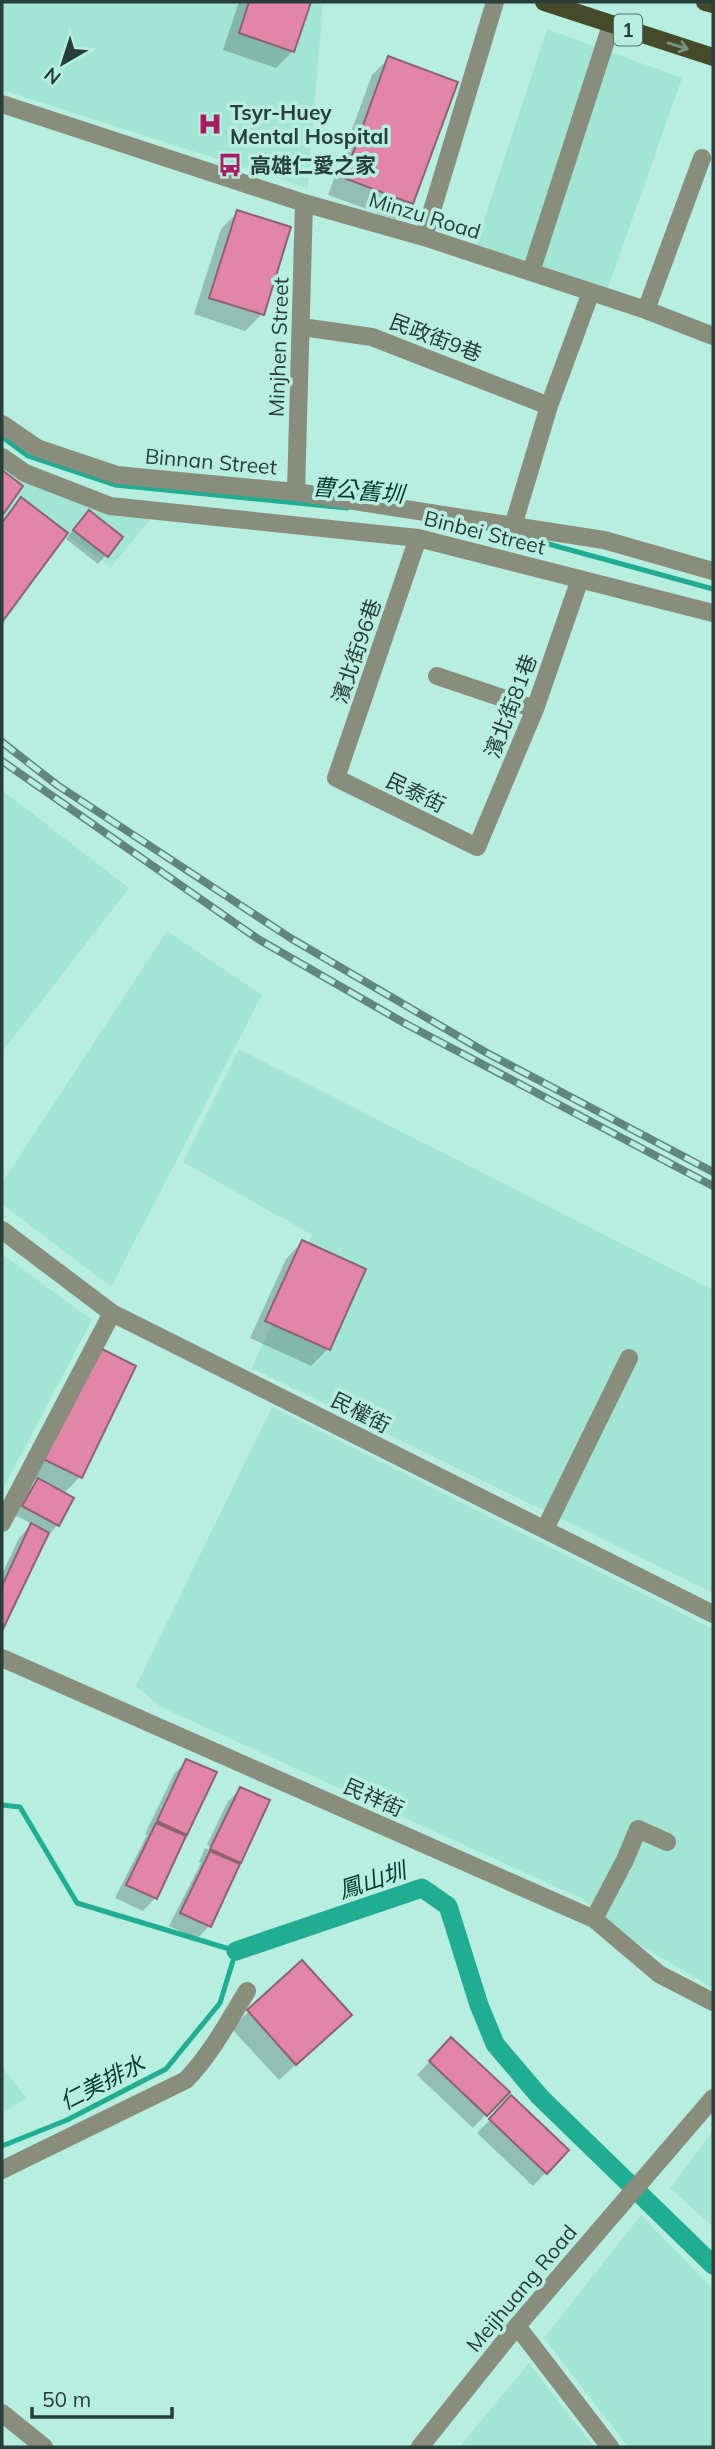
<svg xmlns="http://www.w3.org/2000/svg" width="715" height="2449" font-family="Mulish,'Noto Sans TC',sans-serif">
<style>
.built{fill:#a3e5d4}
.shadow{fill:#0003}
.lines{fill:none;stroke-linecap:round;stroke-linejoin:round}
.stream{stroke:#21ac94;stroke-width:5}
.canal{stroke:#21ac94;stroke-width:19}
.building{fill:#e186a7;stroke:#8e6271;stroke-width:2}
.minor{stroke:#898d7b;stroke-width:18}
.major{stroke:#444a2a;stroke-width:18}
.rail-casing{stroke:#62867d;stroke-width:8}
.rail{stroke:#b7eee0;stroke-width:5;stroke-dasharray:16;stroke-linecap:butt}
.oneway{stroke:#78947c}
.labels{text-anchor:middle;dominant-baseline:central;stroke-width:7;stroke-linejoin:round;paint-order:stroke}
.shield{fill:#b7eee0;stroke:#53736a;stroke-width:2}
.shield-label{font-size:19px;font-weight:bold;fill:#283e38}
.poi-label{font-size:21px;font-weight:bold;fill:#283e38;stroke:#b7eee0;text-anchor:start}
.street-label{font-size:21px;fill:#283e38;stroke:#b7eee0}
.water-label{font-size:23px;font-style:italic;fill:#003b31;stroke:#b7eee0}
</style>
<rect width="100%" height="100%" fill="#b7eee0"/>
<!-- built -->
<path class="built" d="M2,2H323L308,188L2,90Z
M547,29L682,78L608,288L476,244Z
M2,457L53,490L159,509L111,567L67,535L2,626Z
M2,790L129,888L2,1052Z
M167,931L262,995L111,1287L2,1204V1183Z
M239,1049L713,1290V1593L252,1368L312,1235L183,1162Z
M2,1254L92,1320L2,1491Z
M272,1407L713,1629V1988L626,1937L583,1899L161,1707L136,1686Z
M2,2067L26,2098L2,2114Z
M713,2131V2227L670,2188Z
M641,2215L713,2289V2447H628L544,2338Z
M529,2363L594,2447H459Z"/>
<!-- shadow -->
<path class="shadow" d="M239,2H309L293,51L276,68L223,50Z
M389,58L412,203L395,219L328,195L372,75Z
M238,212L262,314L245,331L194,314L221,229Z
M21,499L66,533L2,619V520Z
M81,521L121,537L98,564L66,539Z
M302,1242L364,1270L328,1349L311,1366L250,1338L286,1259Z
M81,1366L80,1477L63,1494L58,1525L49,1534L47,1533L2,1627V1574L19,1538L32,1524L15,1515L30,1488L37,1481L28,1476Z
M187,1761L186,1834L155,1898L143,1911L115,1898L147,1835L145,1834L174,1774Z
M241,1789L240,1862L209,1926L197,1939L169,1926L201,1863L199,1862L205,1848L237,1863V1859L207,1845L228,1801Z
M302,1963L333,2031L279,2080L231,2028Z
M451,2039L507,2092L473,2128L417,2075Z
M512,2098L567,2150L533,2186L477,2133Z"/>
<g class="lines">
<!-- stream -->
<path class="stream" d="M2,437L28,456L115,485L347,508
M512,534L713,589
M2,1805L20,1807L77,1903L236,1951L220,2003L166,2069L67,2120L2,2146"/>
<!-- canal -->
<path class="canal" d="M236,1951L422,1888L448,1906L479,2005L495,2044L540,2097L713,2265"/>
</g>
<!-- building -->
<path class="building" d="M249,2H311L294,52L239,33Z
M388,56L458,82L413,204L344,178Z
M237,210L291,227L264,315L209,298Z
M2,470L23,486L2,516Z
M21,497L68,533L2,622V523Z
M89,510L123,537L108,557L73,530Z
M302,1240L366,1269L330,1350L265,1321Z
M98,1347L136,1366L82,1478L43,1459Z
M38,1478L74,1498L59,1526L22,1506Z
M31,1523L49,1533L2,1631V1586Z
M186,1759L217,1772L187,1835L157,1821Z
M240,1787L270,1800L241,1863L210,1849Z
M156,1823L186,1836L157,1899L126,1885Z
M210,1851L240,1864L211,1927L180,1913Z
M302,1960L352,2015L296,2065L247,2010Z
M451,2037L510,2092L487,2116L429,2061Z
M511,2095L569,2150L547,2174L489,2119Z"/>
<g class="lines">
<!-- minor -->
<path class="minor" d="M2,104L304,203L424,237L646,310L713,336
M424,237L495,2
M531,272L611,25
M646,310L702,158
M302,327L372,337L549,406
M2,424L37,448L117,475L296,492L604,540L713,571
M2,457L25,473L110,506L418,538L713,613
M296,492L304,203
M513,526L549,406L591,292
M418,538L336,778L477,847L535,709L580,579
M437,676L535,709
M2,1230L112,1313L713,1614
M2,1523L112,1313
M545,1529L629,1358
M2,1658L594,1919L659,1974L713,2002
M594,1919L625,1860L638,1829L667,1842
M2,2170L186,2080C211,2054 228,2022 247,1991
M517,2326L610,2447
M2,2413L44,2447
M420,2447L517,2326L713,2098"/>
<!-- major -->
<path class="major" d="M544,2L713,57
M705,2L713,4"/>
<!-- rail casing -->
<g class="rail-casing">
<path id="rail" d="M2,742L57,785L292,939L487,1053L713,1172
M2,761L258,939L406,1024L713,1186"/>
</g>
<!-- rail -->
<use href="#rail" class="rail"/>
</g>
<!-- one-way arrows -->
<defs><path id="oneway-shaft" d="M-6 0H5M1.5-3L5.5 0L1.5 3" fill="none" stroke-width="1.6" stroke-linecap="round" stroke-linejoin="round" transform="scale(1.75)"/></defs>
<use class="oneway" href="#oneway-shaft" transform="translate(678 46) rotate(17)"/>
<!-- icons -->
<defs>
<g id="hospital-bare" transform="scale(1.89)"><path d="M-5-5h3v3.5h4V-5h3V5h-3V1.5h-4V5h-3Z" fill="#a81d61" stroke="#b7eee0" stroke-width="2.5" paint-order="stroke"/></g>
<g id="bus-bare" transform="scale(1.89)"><path d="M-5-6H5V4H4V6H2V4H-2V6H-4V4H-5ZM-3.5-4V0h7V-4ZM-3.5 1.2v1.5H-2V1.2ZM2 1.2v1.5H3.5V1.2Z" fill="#a81d61" stroke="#b7eee0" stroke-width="2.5" paint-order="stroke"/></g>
</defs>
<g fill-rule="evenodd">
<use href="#hospital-bare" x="210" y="124"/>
<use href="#bus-bare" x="230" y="165"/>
</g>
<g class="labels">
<!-- shield labels -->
<rect class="shield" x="614" y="14.5" width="28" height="31" rx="5"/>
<g class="shield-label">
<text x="628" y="30">1</text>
</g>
<!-- poi labels -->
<g class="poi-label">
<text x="230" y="112">Tsyr-Huey<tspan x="230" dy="24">Mental Hospital</tspan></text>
<text x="250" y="165">高雄仁愛之家</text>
</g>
<!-- street labels -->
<g class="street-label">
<text transform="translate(425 215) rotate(17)">Minzu Road</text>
<text transform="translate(436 337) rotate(21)">民政街9巷</text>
<text transform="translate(278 347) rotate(-88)">Minjhen Street</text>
<text transform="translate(211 461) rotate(5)">Binnan Street</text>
<text transform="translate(485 532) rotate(14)">Binbei Street</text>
<text transform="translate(356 651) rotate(-71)">濱北街96巷</text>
<text transform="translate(510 706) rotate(-69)">濱北街81巷</text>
<text transform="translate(416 792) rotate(26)">民泰街</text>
<text transform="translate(361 1412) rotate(27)">民權街</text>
<text transform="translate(374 1797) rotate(24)">民祥街</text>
<text transform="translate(521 2288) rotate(-50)">Meijhuang Road</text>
</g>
<!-- water labels -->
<g class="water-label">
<text transform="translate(358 490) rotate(5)">曹公舊圳</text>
<text transform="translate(372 1880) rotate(-18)">鳳山圳</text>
<text transform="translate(102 2082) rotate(-27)">仁美排水</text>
</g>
</g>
<!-- border -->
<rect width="715" height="2449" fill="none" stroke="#283e38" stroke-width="7"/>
<!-- north arrow -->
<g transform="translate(63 63) rotate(219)" stroke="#b7eee0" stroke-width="5" paint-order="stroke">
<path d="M0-5L12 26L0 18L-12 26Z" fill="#283e38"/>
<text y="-10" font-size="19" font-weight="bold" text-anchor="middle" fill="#283e38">N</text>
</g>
<!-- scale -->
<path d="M32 2407v10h140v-10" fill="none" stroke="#283e38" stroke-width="3.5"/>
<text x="42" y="2407" font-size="21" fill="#283e38" stroke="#b7eee0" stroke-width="5" paint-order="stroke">50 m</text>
</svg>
